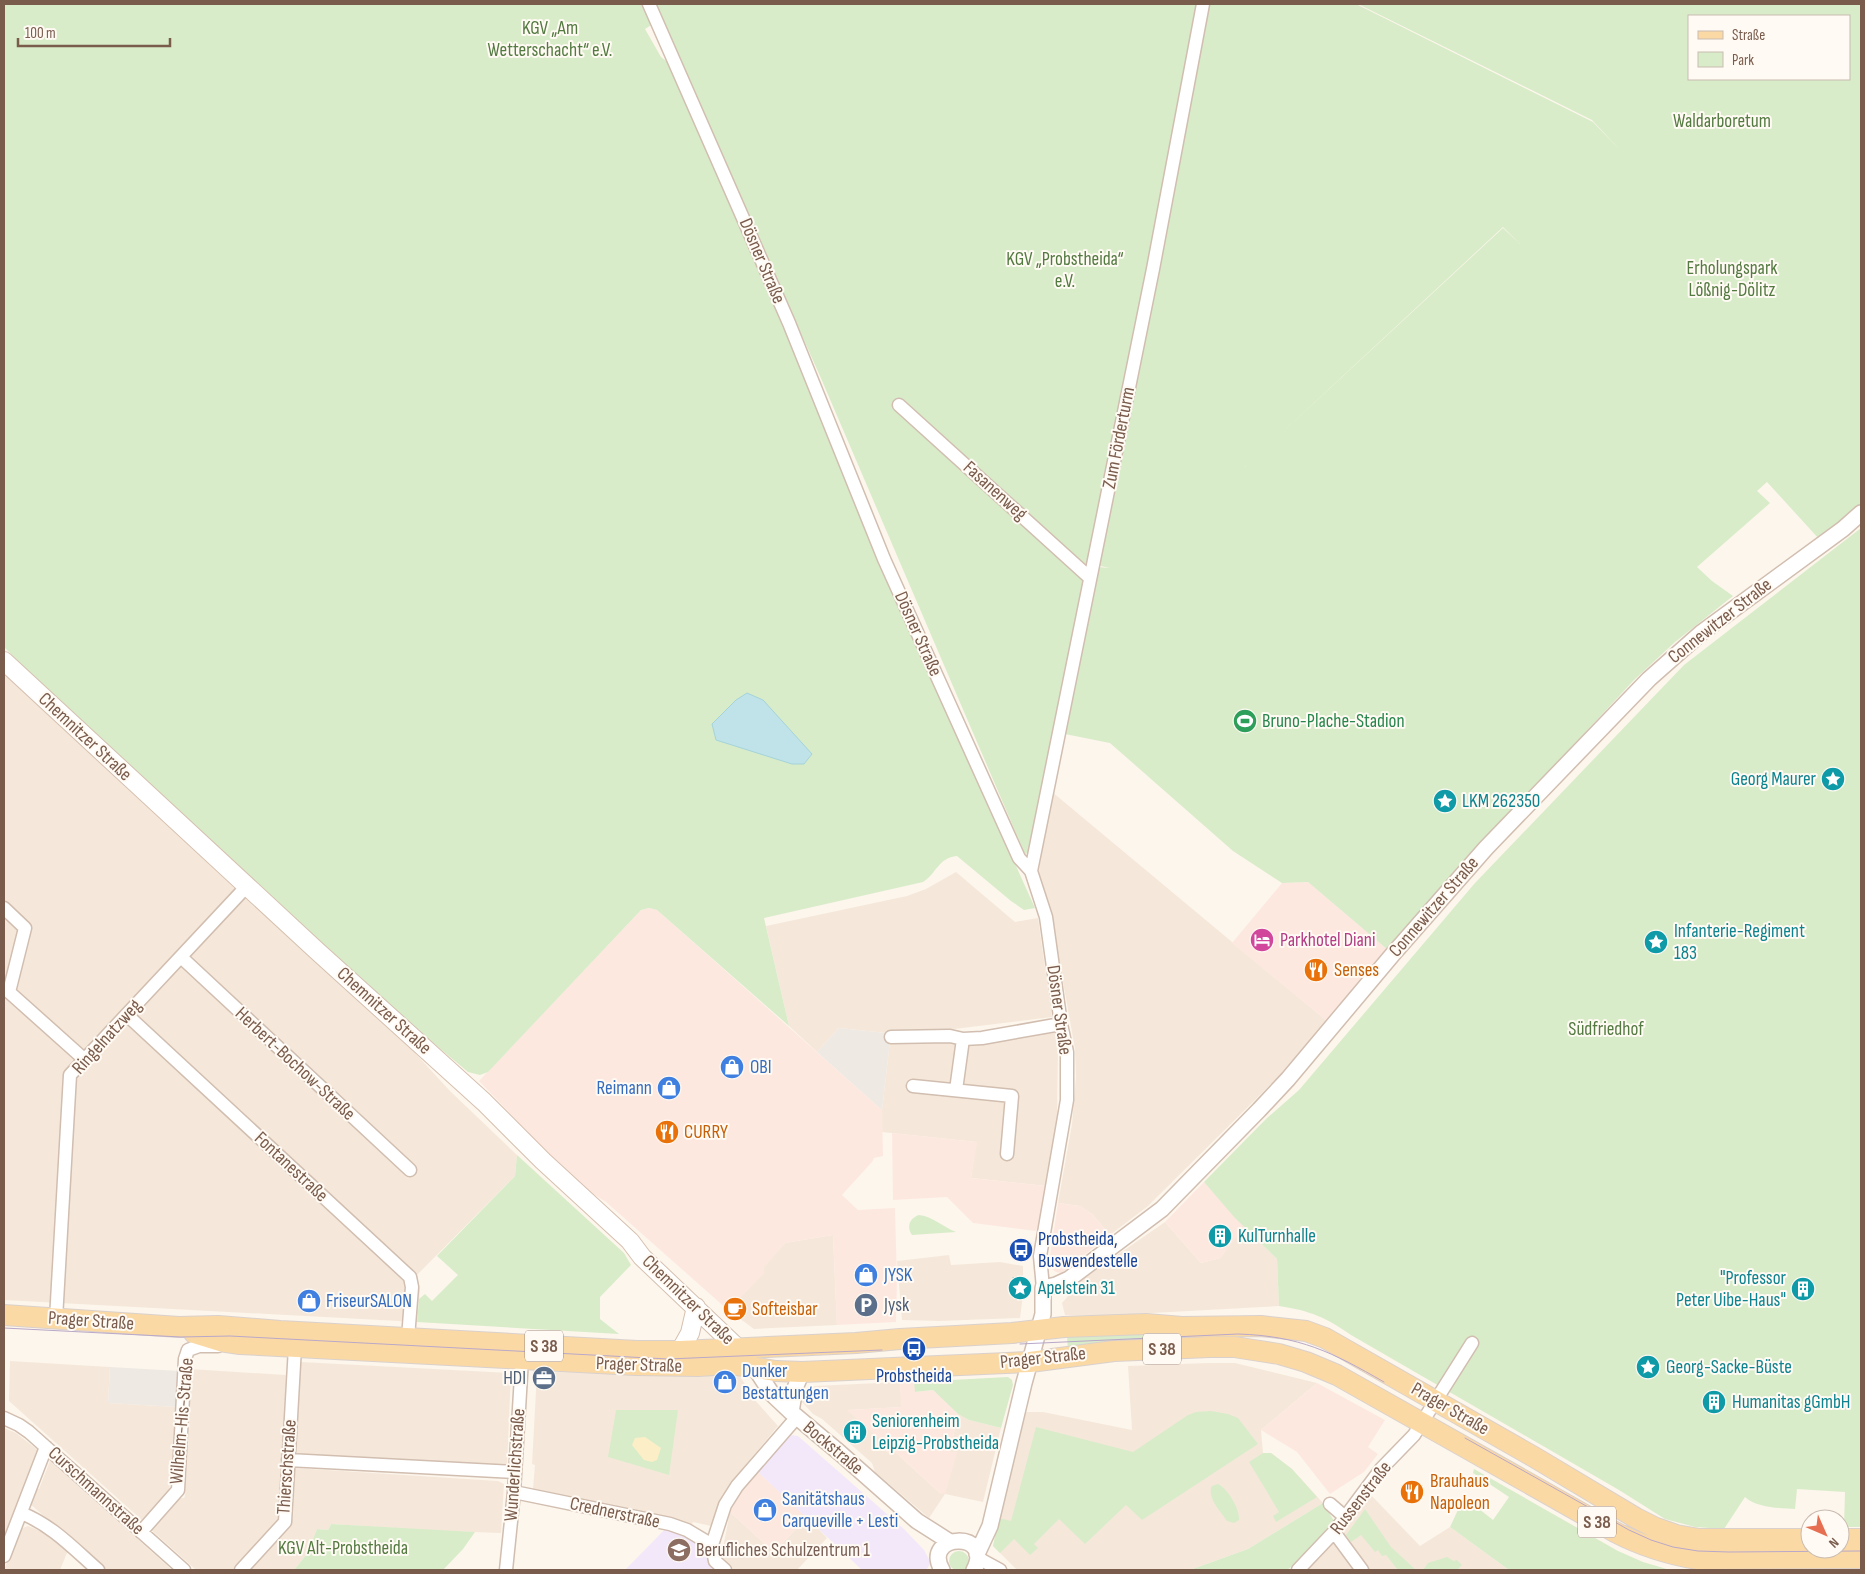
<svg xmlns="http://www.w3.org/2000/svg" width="1865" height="1574" font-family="'Sofia Sans Condensed',sans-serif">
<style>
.residential{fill:#f5e8da}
.commercial{fill:#fde8e0}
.industrial{fill:#efe9e4}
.education{fill:#f3e8fa}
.green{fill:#d8ecc9;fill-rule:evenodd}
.sand{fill:#fcefc7}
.water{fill:#bfe3e8;stroke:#a5d3da}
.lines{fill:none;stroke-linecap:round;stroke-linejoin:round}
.minor-casing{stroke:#d1beb0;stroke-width:15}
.tertiary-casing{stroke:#d1beb0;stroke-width:18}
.secondary-casing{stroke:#d6c0b0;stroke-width:20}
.primary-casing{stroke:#dad1cd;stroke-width:22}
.minor{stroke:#fff;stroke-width:12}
.tertiary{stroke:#fff;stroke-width:15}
.secondary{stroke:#fff;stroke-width:18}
.primary{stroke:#fbd9a5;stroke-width:20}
.tram{stroke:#b9a8c9;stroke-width:1}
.labels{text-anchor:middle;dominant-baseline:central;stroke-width:4;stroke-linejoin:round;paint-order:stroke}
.shield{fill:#fffaf3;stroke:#a28b7f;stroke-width:1}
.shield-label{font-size:18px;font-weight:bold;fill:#7a5c4d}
.park-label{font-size:19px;fill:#537a41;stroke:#fffaf3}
.street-label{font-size:19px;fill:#7a5c4d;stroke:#fffaf3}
.leisure-label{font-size:19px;fill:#27864d;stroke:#fffaf3;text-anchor:start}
.culture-label{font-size:19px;fill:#0d838f;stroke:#fffaf3;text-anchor:start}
.hotel-label{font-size:19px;fill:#b23c85;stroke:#fffaf3;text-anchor:start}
.food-label{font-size:19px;fill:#c56008;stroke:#fffaf3;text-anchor:start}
.shop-label{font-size:19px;fill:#366cbe;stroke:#fffaf3;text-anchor:start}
.transit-label{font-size:19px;fill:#164399;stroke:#fffaf3;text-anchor:start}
.service-label{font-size:19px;fill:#4e5e75;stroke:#fffaf3;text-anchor:start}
.education-label{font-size:19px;fill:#785e54;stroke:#fffaf3;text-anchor:start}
</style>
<rect width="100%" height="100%" fill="#fdf6ec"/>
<!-- residential -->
<path class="residential" d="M4,675L79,737L382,1017L450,1091L517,1155L515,1176L417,1275L420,1290L417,1322L4,1300Z
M1051,791L1327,1021L1279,1076L1148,1206L1110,1235L1092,1214L1080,1206L1058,1203L1072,1124L1076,1077L1075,1049L1052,920L1038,877Z
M956,872L1015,922L1038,918L1052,1017L946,1030L886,1033L839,1028L817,1052L789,1026L766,926L907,896L926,889Z
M1055,1033L1058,1051L1057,1119L1046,1186L971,1178L976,1142L882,1132V1110L890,1041L950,1042Z
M1165,1222L1201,1263L1220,1258L1244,1226L1277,1259L1279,1306L1097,1316L1065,1315L1062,1303L1084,1278Z
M833,1235L837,1325L754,1329L728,1310L763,1273V1267L785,1243Z
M949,1255L951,1265L1000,1262L1023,1266V1295L1020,1318L939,1321L902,1320L897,1261Z
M10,1361L110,1367L108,1403L177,1407L169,1493L143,1521L9,1401Z
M301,1362L511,1373L507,1467L297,1454L296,1451Z
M1207,1363H1235L1317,1383L1261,1430L1263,1453H1271L1292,1469L1323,1503L1248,1549L1190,1570H1017L993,1546L1022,1423L1026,1412H1043L1132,1430L1128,1366Z
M190,1369L286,1375L279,1520L233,1570H196L148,1527L175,1499L184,1498L185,1496L190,1418L187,1416Z
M537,1372L738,1373L754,1399L778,1426L739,1473L722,1506L716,1527L693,1522L692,1524L533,1489L535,1465L532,1464Z
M900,1382L902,1407L848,1410L888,1446L885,1450L890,1454L894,1451L940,1493L956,1452H950L958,1414L969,1420L1001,1428L983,1502L945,1494L929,1518L875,1472L872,1463L822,1419L813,1414L801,1401L806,1388L815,1386Z
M4,1428L16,1433L39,1451L4,1541Z
M50,1461L172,1570H105L28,1502L34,1487L39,1489Z
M295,1468L498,1481L504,1484L501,1533L444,1531L331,1524L328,1530L317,1529L307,1554L294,1570H250L283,1533L293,1518Z
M1369,1493L1420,1546L1450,1527L1509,1570H1302Z
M730,1512L774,1552L807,1517L827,1538L797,1570H734L721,1558Z
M28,1526L55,1537L69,1548L60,1570H4L20,1529Z"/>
<!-- commercial -->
<path class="commercial" d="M1308,882L1388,950L1327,1021L1232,943L1282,883Z
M649,908L657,910L882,1110L883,1156L874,1158L872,1162L842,1195L858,1210L895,1208L897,1280L896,1322L837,1325L833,1235L785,1243L764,1267V1273L728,1310L606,1202L590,1192L548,1153L479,1081L641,910Z
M892,1133L977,1142L971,1178L1046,1186L1040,1221L1036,1231L973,1223L947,1197L893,1200Z
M1204,1182L1244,1226L1220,1258L1201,1263L1165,1222Z
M1058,1203L1080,1206L1092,1214L1110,1235L1061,1273L1056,1272L1052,1269L1049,1263Z
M900,1382H914L916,1392L933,1390L958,1414L950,1452H957L945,1494L940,1493L894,1451L891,1455L885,1450L888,1446L847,1410L901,1407Z
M1317,1383L1385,1420L1368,1447L1378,1454L1364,1472L1330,1494L1297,1452L1261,1430Z
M758,1472L807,1517L774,1552L730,1512L742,1490Z"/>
<!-- industrial -->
<path class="industrial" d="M839,1028L886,1033L890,1041L882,1110L817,1052Z
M110,1367L180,1371L177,1407L108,1403Z"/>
<!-- education -->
<path class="education" d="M790,1435L798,1436L904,1529L924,1550L931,1563L926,1570H862L758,1472Z
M670,1524L712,1545L725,1570H625Z"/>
<!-- green -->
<path class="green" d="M4,4H643L653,24L645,29L661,57L670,64L775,300L872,547L1035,908L1024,910L1011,901L957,856C938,858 937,873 923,882L764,918L789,1026L657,910L649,908L641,910L488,1072L480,1075L468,1072L377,996L50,693L4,647Z
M654,4H1196L1190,34L1202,40L1209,4H1356L1593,122L1621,151L1592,120L1358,4H1861V513L1820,540L1767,482L1757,491L1770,503L1697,567L1712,581L1733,596L1675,642L1634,680L1498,826L1388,950L1308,882L1282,883L1233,851L1110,743L1065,734L1097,567L1110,568L1087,563L1028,853L1025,854L820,376ZM1689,16H1849V79H1689ZM1503,227L1520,244L1503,228L1245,467Z
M1861,528V1527H1844L1845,1492L1797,1489L1795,1509C1779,1508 1757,1508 1745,1497L1724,1529L1695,1527L1665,1519L1619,1490L1351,1335C1325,1317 1311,1311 1279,1306L1277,1259L1235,1218L1204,1182L1267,1118L1299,1090L1475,883L1684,665Z
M517,1155L624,1253L631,1265L600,1297V1319L619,1334L417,1322L419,1299L425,1294L432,1301L458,1275L437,1256L515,1176Z
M919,1215C934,1217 943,1227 956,1232L912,1235C906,1226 910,1218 919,1215Z
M1236,1330V1342L1068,1352L1067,1336Z
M1008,1377L1012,1380L1013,1385L1001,1428L969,1420L958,1414L933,1390L915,1392L914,1382Z
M616,1410H678L669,1475L608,1457Z
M1211,1411L1228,1414L1238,1418L1258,1444L1142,1520L1126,1505L1085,1544L1059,1519L1034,1544L1038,1548L1030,1555L1014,1539L1000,1553L993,1546L999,1518L1011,1521L1036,1427L1133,1452L1188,1415L1196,1412Z
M1263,1453H1271L1292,1469L1317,1497L1276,1522L1273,1516L1279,1512L1249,1462Z
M1474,1469L1618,1551L1643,1562L1670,1570H1509L1450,1527L1464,1497L1493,1520L1509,1497L1473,1473Z
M1218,1484C1228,1489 1240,1509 1239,1520L1234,1523L1227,1521C1221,1512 1206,1497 1212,1486Z
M1323,1503L1334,1521L1298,1562L1287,1570H1190L1248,1549Z
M1365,1509L1391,1547L1416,1570H1398L1386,1555L1382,1556L1378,1550L1375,1552L1361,1535L1351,1542L1346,1535Z
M331,1524L475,1532L463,1549L443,1570H294L307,1554L317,1529L328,1530Z
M949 1561a10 10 0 1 1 20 0a10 10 0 1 1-20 0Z
M1447,1557L1454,1561L1457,1560L1462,1565L1457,1570H1423L1428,1563Z"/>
<!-- sand -->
<path class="sand" d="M645,1437L661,1448L657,1460L652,1462L644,1460L632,1445L635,1438Z"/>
<!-- water -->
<path class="water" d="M747,693L763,700L812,754L804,764H792L716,740L712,724L736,700Z"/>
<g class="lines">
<!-- minor casing -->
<g class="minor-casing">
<path id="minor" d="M649,4L789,323L884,559L1019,858L1031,871L1046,917L1061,1024L1067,1052V1100L1040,1256L1043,1288
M899,405L1090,578
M1031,871L1153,269L1203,4
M4,908L25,928L9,992L85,1060
M181,957L410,1170
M127,1015L410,1277L412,1287L408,1338
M891,1037L950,1036L963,1039L982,1038L1061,1024
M913,1086L1012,1096L1007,1154
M956,1090L963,1039
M56,1319L70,1075L247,886
M4,1418L19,1425L29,1432L184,1570
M288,1460L515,1472
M514,1492L670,1524L687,1530L712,1545L715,1561L725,1570
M1330,1504L1345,1517
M21,1513C52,1525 74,1549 98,1570
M141,1532L178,1490L185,1359L188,1350L199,1346H218
M1334,1532L1362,1570
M712,1545L725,1505L737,1486L797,1417
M4,1556L46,1447
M978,1558L1000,1570
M241,1570L285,1522L295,1347
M506,1570L514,1492L522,1359
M1298,1570L1334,1532L1381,1469L1414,1435L1472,1343"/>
</g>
<!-- tertiary casing -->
<g class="tertiary-casing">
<path id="tertiary" d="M755,1368L772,1394L791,1412L840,1453L917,1521L950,1542
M791,1412L795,1388L802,1372
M977,1554L990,1526L1024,1383L1043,1314V1288L1056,1285L1069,1279L1162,1209L1259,1110L1288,1079L1393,954L1486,848L1649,679L1701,633L1843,529L1861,513
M942,1570C921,1533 995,1530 974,1570"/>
</g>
<!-- secondary casing -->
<g class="secondary-casing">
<path id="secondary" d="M4,661L316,950L484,1102L543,1161L630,1241L642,1257L746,1356
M680,1351L690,1333L696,1307"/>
</g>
<!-- primary casing -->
<g class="primary-casing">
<path id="primary" d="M4,1315L179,1327L218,1326L280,1331L637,1351H680L856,1343L900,1339L1012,1333L1064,1327L1146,1324L1182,1327L1261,1326L1306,1331L1325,1338L1534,1457L1636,1518L1656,1528L1676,1535L1699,1539H1810
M194,1333L220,1341L240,1344L636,1365L698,1366L730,1364L776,1371L802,1372L1030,1362L1114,1351L1210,1347H1234L1279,1354L1306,1362L1337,1375L1615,1532C1642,1546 1667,1554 1697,1559L1861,1558
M1840,1539H1861"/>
</g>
<!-- minor -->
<use href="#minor" class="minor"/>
<!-- tertiary -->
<use href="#tertiary" class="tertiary"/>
<!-- secondary -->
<use href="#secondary" class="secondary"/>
<!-- primary -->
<use href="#primary" class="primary"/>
<!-- tram -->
<path class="tram" d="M4,1328L181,1337L230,1336L668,1359L882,1350
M1020,1344L1238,1334C1300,1336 1332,1352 1384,1382
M1465,1438L1629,1530L1651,1540L1673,1547L1698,1551L1729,1552L1861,1551"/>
</g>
<!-- icons -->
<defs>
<g id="stadium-disc" transform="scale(1.25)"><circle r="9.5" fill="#2e9e5b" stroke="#fffaf3"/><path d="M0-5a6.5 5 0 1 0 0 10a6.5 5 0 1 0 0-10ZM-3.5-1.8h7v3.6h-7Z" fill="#fff"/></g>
<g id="sight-disc" transform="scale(1.25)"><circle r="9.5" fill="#0f9aa8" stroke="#fffaf3"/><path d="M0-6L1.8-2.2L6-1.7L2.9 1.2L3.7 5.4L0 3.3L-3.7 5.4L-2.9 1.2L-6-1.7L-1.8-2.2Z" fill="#fff"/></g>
<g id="hotel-disc" transform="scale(1.25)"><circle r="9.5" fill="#d1479c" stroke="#fffaf3"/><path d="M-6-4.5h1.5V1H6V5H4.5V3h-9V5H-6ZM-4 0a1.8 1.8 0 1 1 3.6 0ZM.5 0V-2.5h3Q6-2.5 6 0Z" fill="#fff"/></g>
<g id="restaurant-disc" transform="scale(1.25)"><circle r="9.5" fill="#e8710a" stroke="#fffaf3"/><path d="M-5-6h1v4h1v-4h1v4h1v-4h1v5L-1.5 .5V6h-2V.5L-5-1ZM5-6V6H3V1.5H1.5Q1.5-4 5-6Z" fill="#fff"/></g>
<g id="shop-disc" transform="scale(1.25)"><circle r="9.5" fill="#3f7fe0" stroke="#fffaf3"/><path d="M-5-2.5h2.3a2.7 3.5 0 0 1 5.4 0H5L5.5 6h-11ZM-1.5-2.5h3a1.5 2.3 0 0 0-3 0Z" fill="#fff"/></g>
<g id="building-disc" transform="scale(1.25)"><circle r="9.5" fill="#0f9aa8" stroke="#fffaf3"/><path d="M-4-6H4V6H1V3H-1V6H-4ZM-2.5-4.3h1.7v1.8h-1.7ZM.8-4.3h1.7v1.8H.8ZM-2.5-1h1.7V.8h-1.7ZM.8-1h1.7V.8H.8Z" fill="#fff"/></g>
<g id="bus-disc" transform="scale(1.25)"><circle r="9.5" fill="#1a4fb4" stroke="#fffaf3"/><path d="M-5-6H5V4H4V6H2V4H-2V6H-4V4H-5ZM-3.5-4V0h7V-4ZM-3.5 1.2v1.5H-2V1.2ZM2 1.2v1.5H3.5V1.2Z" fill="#fff"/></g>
<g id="parking-disc" transform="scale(1.25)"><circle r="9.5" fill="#5c6f8a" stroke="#fffaf3"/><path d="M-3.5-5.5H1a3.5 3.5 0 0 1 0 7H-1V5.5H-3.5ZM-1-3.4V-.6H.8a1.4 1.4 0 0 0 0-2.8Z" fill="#fff"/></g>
<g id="cafe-disc" transform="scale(1.25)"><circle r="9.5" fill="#e8710a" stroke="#fffaf3"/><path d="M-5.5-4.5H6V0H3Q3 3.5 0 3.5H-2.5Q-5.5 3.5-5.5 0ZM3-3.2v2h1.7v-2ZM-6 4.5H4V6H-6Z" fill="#fff"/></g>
<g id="office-disc" transform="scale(1.25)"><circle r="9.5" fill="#5c6f8a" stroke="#fffaf3"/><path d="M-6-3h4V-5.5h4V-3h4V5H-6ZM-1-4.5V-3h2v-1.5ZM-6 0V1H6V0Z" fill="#fff"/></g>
<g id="school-disc" transform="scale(1.25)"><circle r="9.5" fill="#8d6e63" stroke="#fffaf3"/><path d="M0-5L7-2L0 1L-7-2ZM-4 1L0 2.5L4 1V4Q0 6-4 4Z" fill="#fff"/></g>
</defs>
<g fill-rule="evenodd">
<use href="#stadium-disc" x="1245" y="721"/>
<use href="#sight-disc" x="1833" y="779"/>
<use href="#sight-disc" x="1445" y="801"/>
<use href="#hotel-disc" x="1262" y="940"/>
<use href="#sight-disc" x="1656" y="942"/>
<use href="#restaurant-disc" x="1316" y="970"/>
<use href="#shop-disc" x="732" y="1067"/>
<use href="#shop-disc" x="669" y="1088"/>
<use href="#restaurant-disc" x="667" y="1132"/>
<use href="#building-disc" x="1220" y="1236"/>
<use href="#bus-disc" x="1021" y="1250"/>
<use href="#shop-disc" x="866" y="1275"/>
<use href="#sight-disc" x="1020" y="1288"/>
<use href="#building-disc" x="1803" y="1289"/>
<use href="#shop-disc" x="309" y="1301"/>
<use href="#parking-disc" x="866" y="1305"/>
<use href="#cafe-disc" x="735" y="1309"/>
<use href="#bus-disc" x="914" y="1349"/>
<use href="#sight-disc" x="1648" y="1367"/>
<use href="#office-disc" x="544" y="1378"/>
<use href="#shop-disc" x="725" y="1382"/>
<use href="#building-disc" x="1714" y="1402"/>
<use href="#building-disc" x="855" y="1432"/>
<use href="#restaurant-disc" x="1412" y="1492"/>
<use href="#shop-disc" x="765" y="1510"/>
<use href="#school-disc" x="679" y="1550"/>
</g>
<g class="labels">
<!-- shield labels -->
<g class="shield">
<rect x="525" y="1330.5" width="38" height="31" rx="4"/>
<rect x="1143" y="1333.5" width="38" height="31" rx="4"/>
<rect x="1578" y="1506.5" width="38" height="31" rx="4"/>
</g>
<g class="shield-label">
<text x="544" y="1346">S 38</text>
<text x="1162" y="1349">S 38</text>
<text x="1597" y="1522">S 38</text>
</g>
<!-- park labels -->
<g class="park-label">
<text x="550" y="28">KGV „Am<tspan x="550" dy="22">Wetterschacht“ e.V.</tspan></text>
<text x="1722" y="121">Waldarboretum</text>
<text x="1065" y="259">KGV „Probstheida“<tspan x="1065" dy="22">e.V.</tspan></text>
<text x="1732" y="268">Erholungspark<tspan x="1732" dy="22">Lößnig-Dölitz</tspan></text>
<text x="1606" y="1029">Südfriedhof</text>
<text x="343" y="1548">KGV Alt-Probstheida</text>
</g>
<!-- street labels -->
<g class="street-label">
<text transform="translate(762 261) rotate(67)">Dösner Straße</text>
<text transform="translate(1119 438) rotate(-79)">Zum Förderturm</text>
<text transform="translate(995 491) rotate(42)">Fasanenweg</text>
<text transform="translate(1720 621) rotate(-38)">Connewitzer Straße</text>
<text transform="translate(918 634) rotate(66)">Dösner Straße</text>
<text transform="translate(85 737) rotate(43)">Chemnitzer Straße</text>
<text transform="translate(1434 907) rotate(-49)">Connewitzer Straße</text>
<text transform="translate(1059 1010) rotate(82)">Dösner Straße</text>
<text transform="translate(384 1011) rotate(42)">Chemnitzer Straße</text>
<text transform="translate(107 1037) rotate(-48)">Ringelnatzweg</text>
<text transform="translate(295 1064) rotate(43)">Herbert-Bochow-Straße</text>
<text transform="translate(291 1167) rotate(43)">Fontanestraße</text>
<text transform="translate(688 1300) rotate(44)">Chemnitzer Straße</text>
<text transform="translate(91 1321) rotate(4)">Prager Straße</text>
<text transform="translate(1043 1358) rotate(-6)">Prager Straße</text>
<text transform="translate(639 1365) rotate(2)">Prager Straße</text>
<text transform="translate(1450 1409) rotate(30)">Prager Straße</text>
<text transform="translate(182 1421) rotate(-85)">Wilhelm-His-Straße</text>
<text transform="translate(833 1448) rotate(40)">Bockstraße</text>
<text transform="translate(515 1465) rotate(-86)">Wunderlichstraße</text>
<text transform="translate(287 1467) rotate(-86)">Thierschstraße</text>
<text transform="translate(96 1491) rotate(42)">Curschmannstraße</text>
<text transform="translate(1361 1498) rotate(-52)">Russenstraße</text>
<text transform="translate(615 1513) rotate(12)">Crednerstraße</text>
</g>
<!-- leisure labels -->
<g class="leisure-label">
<text x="1262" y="721">Bruno-Plache-Stadion</text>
</g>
<!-- culture labels -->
<g class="culture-label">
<text x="1816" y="779" text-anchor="end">Georg Maurer</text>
<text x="1462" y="801">LKM 262350</text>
<text x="1674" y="931">Infanterie-Regiment<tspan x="1674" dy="22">183</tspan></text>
<text x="1238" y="1236">KulTurnhalle</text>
<text x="1786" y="1278" text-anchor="end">"Professor<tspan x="1786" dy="22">Peter Uibe-Haus"</tspan></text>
<text x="1038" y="1288">Apelstein 31</text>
<text x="1666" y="1367">Georg-Sacke-Büste</text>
<text x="1732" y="1402">Humanitas gGmbH</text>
<text x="872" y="1421">Seniorenheim<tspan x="872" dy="22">Leipzig-Probstheida</tspan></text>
</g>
<!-- hotel labels -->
<g class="hotel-label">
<text x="1280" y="940">Parkhotel Diani</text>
</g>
<!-- food labels -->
<g class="food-label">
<text x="1334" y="970">Senses</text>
<text x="684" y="1132">CURRY</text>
<text x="752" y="1309">Softeisbar</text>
<text x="1430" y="1481">Brauhaus<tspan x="1430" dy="22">Napoleon</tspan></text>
</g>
<!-- shop labels -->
<g class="shop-label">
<text x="750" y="1067">OBI</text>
<text x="652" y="1088" text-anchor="end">Reimann</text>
<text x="884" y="1275">JYSK</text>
<text x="326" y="1301">FriseurSALON</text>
<text x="742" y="1371">Dunker<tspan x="742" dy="22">Bestattungen</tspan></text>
<text x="782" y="1499">Sanitätshaus<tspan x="782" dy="22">Carqueville + Lesti</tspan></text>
</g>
<!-- transit labels -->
<g class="transit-label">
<text x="1038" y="1239">Probstheida,<tspan x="1038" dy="22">Buswendestelle</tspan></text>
<text x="914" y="1376" text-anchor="middle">Probstheida</text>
</g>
<!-- service labels -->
<g class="service-label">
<text x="884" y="1305">Jysk</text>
<text x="526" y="1378" text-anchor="end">HDI</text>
</g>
<!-- education labels -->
<g class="education-label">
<text x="696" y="1550">Berufliches Schulzentrum 1</text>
</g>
</g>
<!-- border -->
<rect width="1865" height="1574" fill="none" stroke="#7a5c4d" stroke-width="10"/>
<!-- legend -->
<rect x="1688" y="15" width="162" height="65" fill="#fffaf3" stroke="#cabbb1"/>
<rect x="1698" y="31" width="25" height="8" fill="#fbd9a5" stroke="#cabbb1"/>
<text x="1732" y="40" font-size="15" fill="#7a5c4d">Straße</text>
<rect x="1698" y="52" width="25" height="15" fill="#d8ecc9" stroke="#cabbb1"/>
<text x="1732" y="65" font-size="15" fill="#7a5c4d">Park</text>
<!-- north arrow -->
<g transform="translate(1825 1534) rotate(135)"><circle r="24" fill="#fffaf3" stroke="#cabbb1"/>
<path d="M0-4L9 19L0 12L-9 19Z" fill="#e76f51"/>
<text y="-8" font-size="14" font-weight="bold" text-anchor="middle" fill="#7a5c4d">N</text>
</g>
<!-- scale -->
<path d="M18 38v8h152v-8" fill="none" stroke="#7a5c4d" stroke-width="2.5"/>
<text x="25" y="38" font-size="15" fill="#7a5c4d" stroke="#fffaf3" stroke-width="4" paint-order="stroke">100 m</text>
</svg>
